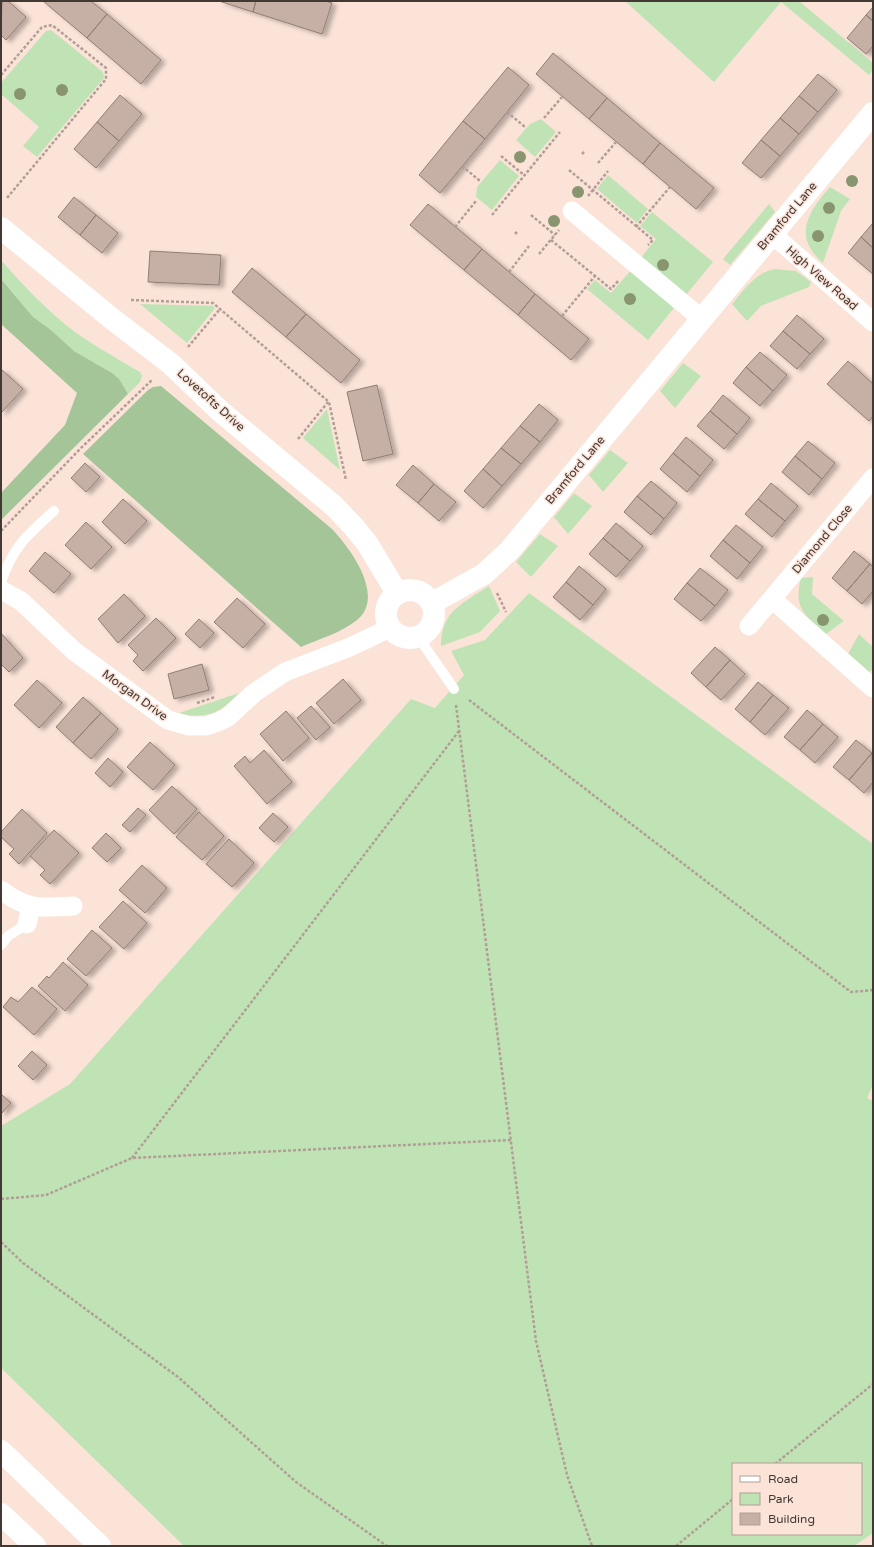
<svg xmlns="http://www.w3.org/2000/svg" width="874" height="1547" font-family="'Varela Round',sans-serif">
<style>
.green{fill:#c0e3b5;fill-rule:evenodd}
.forest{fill:#a3c598}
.building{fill:#c6b0a5;stroke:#917d73;filter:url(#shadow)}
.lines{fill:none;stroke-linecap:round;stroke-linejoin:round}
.path{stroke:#b19e96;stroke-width:2.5;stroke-dasharray:3 2;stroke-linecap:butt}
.lane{stroke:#fff;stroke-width:10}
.street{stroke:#fff;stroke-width:19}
.secondary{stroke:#fff;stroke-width:22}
.highway{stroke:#fff;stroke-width:22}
.tree{fill:#88956f}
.labels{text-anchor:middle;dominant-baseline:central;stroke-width:3;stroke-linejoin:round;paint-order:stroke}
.street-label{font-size:12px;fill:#423834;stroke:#fbe3d8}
</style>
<defs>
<filter id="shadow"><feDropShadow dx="4.5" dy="2.5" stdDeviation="2" flood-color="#0004"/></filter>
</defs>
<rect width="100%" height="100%" fill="#fbe3d8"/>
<!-- green -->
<path class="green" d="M625,1H799L873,63V70L869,75L781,2L714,82Z
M51,30L103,72L104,78L37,157L23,146L39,127L1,94V83L46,31Z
M541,119L556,132L535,157L516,140L530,124Z
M500,160L519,176L492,210L476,197L477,187Z
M608,175L648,209L637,223L597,189Z
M830,187L850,199L841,211L823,263C792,236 808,212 830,187Z
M769,204L775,212L730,265L723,259Z
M652,212L713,262L686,295L640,259L656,239L640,226Z
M1,260C24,286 47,311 75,332C96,347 118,359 140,372L142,376L140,382L128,394L112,373L74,351L51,330L33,317L1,279Z
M632,269L674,308L648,340L587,289L595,280L611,293Z
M775,269L796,271L811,282L809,287L761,306L747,321L732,304C745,289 755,273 775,269Z
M140,304L213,306L215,308L187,343Z
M683,363L701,376L675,408L660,391Z
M327,409L340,470L303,438Z
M610,450L628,463L603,492L589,475Z
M574,493L592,506L568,534L554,517Z
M540,534L558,546L531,577L516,562Z
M813,577L812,594L844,621L826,634C805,616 793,608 801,578Z
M489,586L500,611L480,632L441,646C441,611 463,603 489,586Z
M529,593L873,844V1085L867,1098L873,1101V1533L854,1546H184L1,1368V1126L70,1084L411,699L435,708L464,675L451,651L485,640ZM733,1464H861V1534H733Z
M859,634L873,647V669L869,672L848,654Z
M239,693C221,713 205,720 179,713Z"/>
<!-- forest -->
<path class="forest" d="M1,279L33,317L51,330L74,351L112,373L119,379L128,394L1,520V493L65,425L77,393L1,324Z
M161,386L332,529C350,548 386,596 357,620C341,633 319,639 301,647L83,454L148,390L153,387Z"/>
<!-- building -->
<path class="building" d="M2,1H8L26,17L6,40L1,35Z
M43,1H91L107,14L87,38Z
M219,1H256L253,12Z
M256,1H325L332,3L322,34L253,12Z
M873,7V21L866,15Z
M107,14L161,60L141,84L87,38Z
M866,15L873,21V46L866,54L847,38Z
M553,53L607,98L589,119L536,74Z
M508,67L529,85L485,139L463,121Z
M818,74L837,90L818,112L799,96Z
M120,95L142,114L119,141L97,122Z
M799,96L818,112L799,134L780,118Z
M607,98L660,143L643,164L589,119Z
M780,118L799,134L780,156L761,140Z
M463,121L485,139L440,193L419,175Z
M97,122L119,141L96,168L74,149Z
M761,140L780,156L761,178L742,163Z
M660,143L714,188L696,209L643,164Z
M74,197L96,215L80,235L58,217Z
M428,204L482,249L464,270L410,225Z
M96,215L118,233L102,253L80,235Z
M873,223V248L861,237Z
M861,237L873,248V274L848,253Z
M482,249L535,294L518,315L464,270Z
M150,251L221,255L219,285L148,282Z
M252,268L306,314L286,337L232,292Z
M535,294L589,339L571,360L518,315Z
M306,314L360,360L341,383L286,337Z
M797,315L824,339L810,354L783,331Z
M783,331L810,354L797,369L770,346Z
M760,352L787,375L773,391L746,367Z
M848,361L873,384V416L869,421L827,384Z
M746,367L773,391L760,406L733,383Z
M1,369L23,389L1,413Z
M377,385L393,454L363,461L347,392Z
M723,395L750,418L737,434L710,411Z
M539,404L558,420L540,442L520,426Z
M710,411L737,434L724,449L697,426Z
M520,426L540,442L521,464L501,448Z
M686,437L713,460L700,476L673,453Z
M808,441L835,463L822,479L795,456Z
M501,448L521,464L502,486L483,469Z
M673,453L700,476L687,492L660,469Z
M795,456L822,479L809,495L782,472Z
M85,463L100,477L86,492L71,478Z
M413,465L434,484L418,503L396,485Z
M483,469L502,486L483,508L464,491Z
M651,481L677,503L664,519L637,496Z
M771,483L798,506L785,521L758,499Z
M434,484L456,502L439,521L418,503Z
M637,496L664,519L651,535L624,512Z
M123,499L147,521L125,544L102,522Z
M758,499L785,521L772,537L745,514Z
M86,522L112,547L91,569L65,545Z
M616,523L643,546L630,561L603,538Z
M736,525L763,547L750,563L723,540Z
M603,538L630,561L616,577L589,554Z
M723,540L750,563L737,579L710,556Z
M854,551L870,564L847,591L832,578Z
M45,552L71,574L54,593L29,571Z
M870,564L873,567V591L862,604L847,591Z
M579,566L606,589L593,605L566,582Z
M700,568L728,590L715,606L687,583Z
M566,582L593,605L580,620L553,597Z
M687,583L715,606L701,621L674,599Z
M124,594L145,616L118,643L98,619Z
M237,598L265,624L243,648L214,622Z
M156,618L176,638L143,671L133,661L138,655L128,645Z
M199,619L214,633L200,648L185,634Z
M1,633L23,658L9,672L1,664Z
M715,647L730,660L706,687L691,673Z
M730,660L745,674L721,700L706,687Z
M202,664L209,690L174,699L168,674Z
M343,679L361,700L334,724L316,703Z
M37,680L62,703L39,728L14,705Z
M758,682L773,695L750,722L735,709Z
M773,695L789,708L765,735L750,722Z
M83,697L101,713L73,743L56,727Z
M311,706L330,727L316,740L297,718Z
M807,710L823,724L800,750L784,737Z
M286,711L309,738L283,761L260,734Z
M101,713L118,729L91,759L73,743Z
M823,724L838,737L815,763L800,750Z
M856,740L872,753L849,780L833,767Z
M150,742L175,765L153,790L127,767Z
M264,750L292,782L267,804L234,766L245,756L250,763Z
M872,753L873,782L864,793L849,780Z
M108,758L123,772L110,787L95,773Z
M172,786L197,809L174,834L149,810Z
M138,808L146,815L130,832L122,825Z
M22,809L47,833L19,864L9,854L14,849L1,837V832Z
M199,812L224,836L202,860L176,837Z
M273,813L288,827L274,842L259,828Z
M54,830L79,853L50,884L40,875L45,870L30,856Z
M106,833L121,848L107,862L92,848Z
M229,839L254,863L232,887L206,864Z
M142,865L167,888L145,913L119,890Z
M123,901L147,923L124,949L99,927Z
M92,930L112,948L86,976L67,959Z
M63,962L88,985L65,1011L38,986L47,976L49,978Z
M32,987L57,1009L34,1035L3,1007L11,997L18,1002Z
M32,1051L47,1065L33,1080L18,1066Z
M1,1094L11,1103L1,1114Z"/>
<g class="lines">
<!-- path -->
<path class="path" d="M1,75L42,27L52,25L106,68V79L7,198
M507,112L525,127
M544,118L562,97
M582,154L584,152
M501,156L524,175
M598,163L616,142
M462,166L480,181
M569,170L653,240L648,245
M588,196L608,171
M492,215L560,132
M531,215L555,235
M455,227L476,201
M636,227L670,187
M515,234L518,231
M551,240L611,289L619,280
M539,254L559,230
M509,272L529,246
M131,300L213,303L329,402L346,480
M562,316L595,276
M188,347L220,309
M298,439L328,402
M1,531L80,449L152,380
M497,593L506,612
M469,700L851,992L873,990
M197,703L215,697
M456,705L536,1341L567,1475L592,1546
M132,1158L459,731
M1,1199L46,1195L132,1158L511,1140
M1,1242L23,1263L178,1377L296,1482L387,1546
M775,1464L873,1384
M676,1546L733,1499"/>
<!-- lane -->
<path class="lane" d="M1,582C13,547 27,535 54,511
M419,638L454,689
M1,945L8,936L27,924"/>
<!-- street -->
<path class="street" d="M572,211L702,319
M772,234L873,322
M1,590L21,601L74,651L168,720L189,726H206L218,722L228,717L254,693L285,672L350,647L390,628
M772,599L873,688
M749,626L873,478
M1,890C26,910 43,908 73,906
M27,924L31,907"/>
<!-- secondary -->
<path class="secondary" d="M1,228L111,318L171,364L220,411L334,506L353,526L367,543L397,593
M386 614a24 24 0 1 1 48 0a24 24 0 1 1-48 0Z
M432,603L484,574L509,551L873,113"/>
<!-- highway -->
<path class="highway" d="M1,1451L100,1546
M1,1514L35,1546"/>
</g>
<!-- trees -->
<g class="tree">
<circle cx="62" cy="90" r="6"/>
<circle cx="20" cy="94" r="6"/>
<circle cx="520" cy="157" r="6"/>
<circle cx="852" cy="181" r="6"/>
<circle cx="578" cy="192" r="6"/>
<circle cx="829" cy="208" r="6"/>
<circle cx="554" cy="221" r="6"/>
<circle cx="818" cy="236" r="6"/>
<circle cx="663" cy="265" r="6"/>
<circle cx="630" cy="299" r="6"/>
<circle cx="823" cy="620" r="6"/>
</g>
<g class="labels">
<!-- street labels -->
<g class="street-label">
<text transform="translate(787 216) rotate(-50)">Bramford Lane</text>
<text transform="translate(822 278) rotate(41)">High View Road</text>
<text transform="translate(211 400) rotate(42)">Lovetofts Drive</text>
<text transform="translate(575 470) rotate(-50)">Bramford Lane</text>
<text transform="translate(822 539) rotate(-50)">Diamond Close</text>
<text transform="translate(135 695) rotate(36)">Morgan Drive</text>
</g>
</g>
<!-- border -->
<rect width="874" height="1547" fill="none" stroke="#423834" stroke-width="4"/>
<!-- legend -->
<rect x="732" y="1463" width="130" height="72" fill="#fbe3d8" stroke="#b19f96"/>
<rect x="740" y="1476" width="20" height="6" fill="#ffffff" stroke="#b19f96"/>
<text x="768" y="1483" font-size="12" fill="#423834">Road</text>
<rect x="740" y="1493" width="20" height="12" fill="#c0e3b5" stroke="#b19f96"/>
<text x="768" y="1503" font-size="12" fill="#423834">Park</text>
<rect x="740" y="1513" width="20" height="12" fill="#c6b0a5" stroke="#b19f96"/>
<text x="768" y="1523" font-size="12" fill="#423834">Building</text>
</svg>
